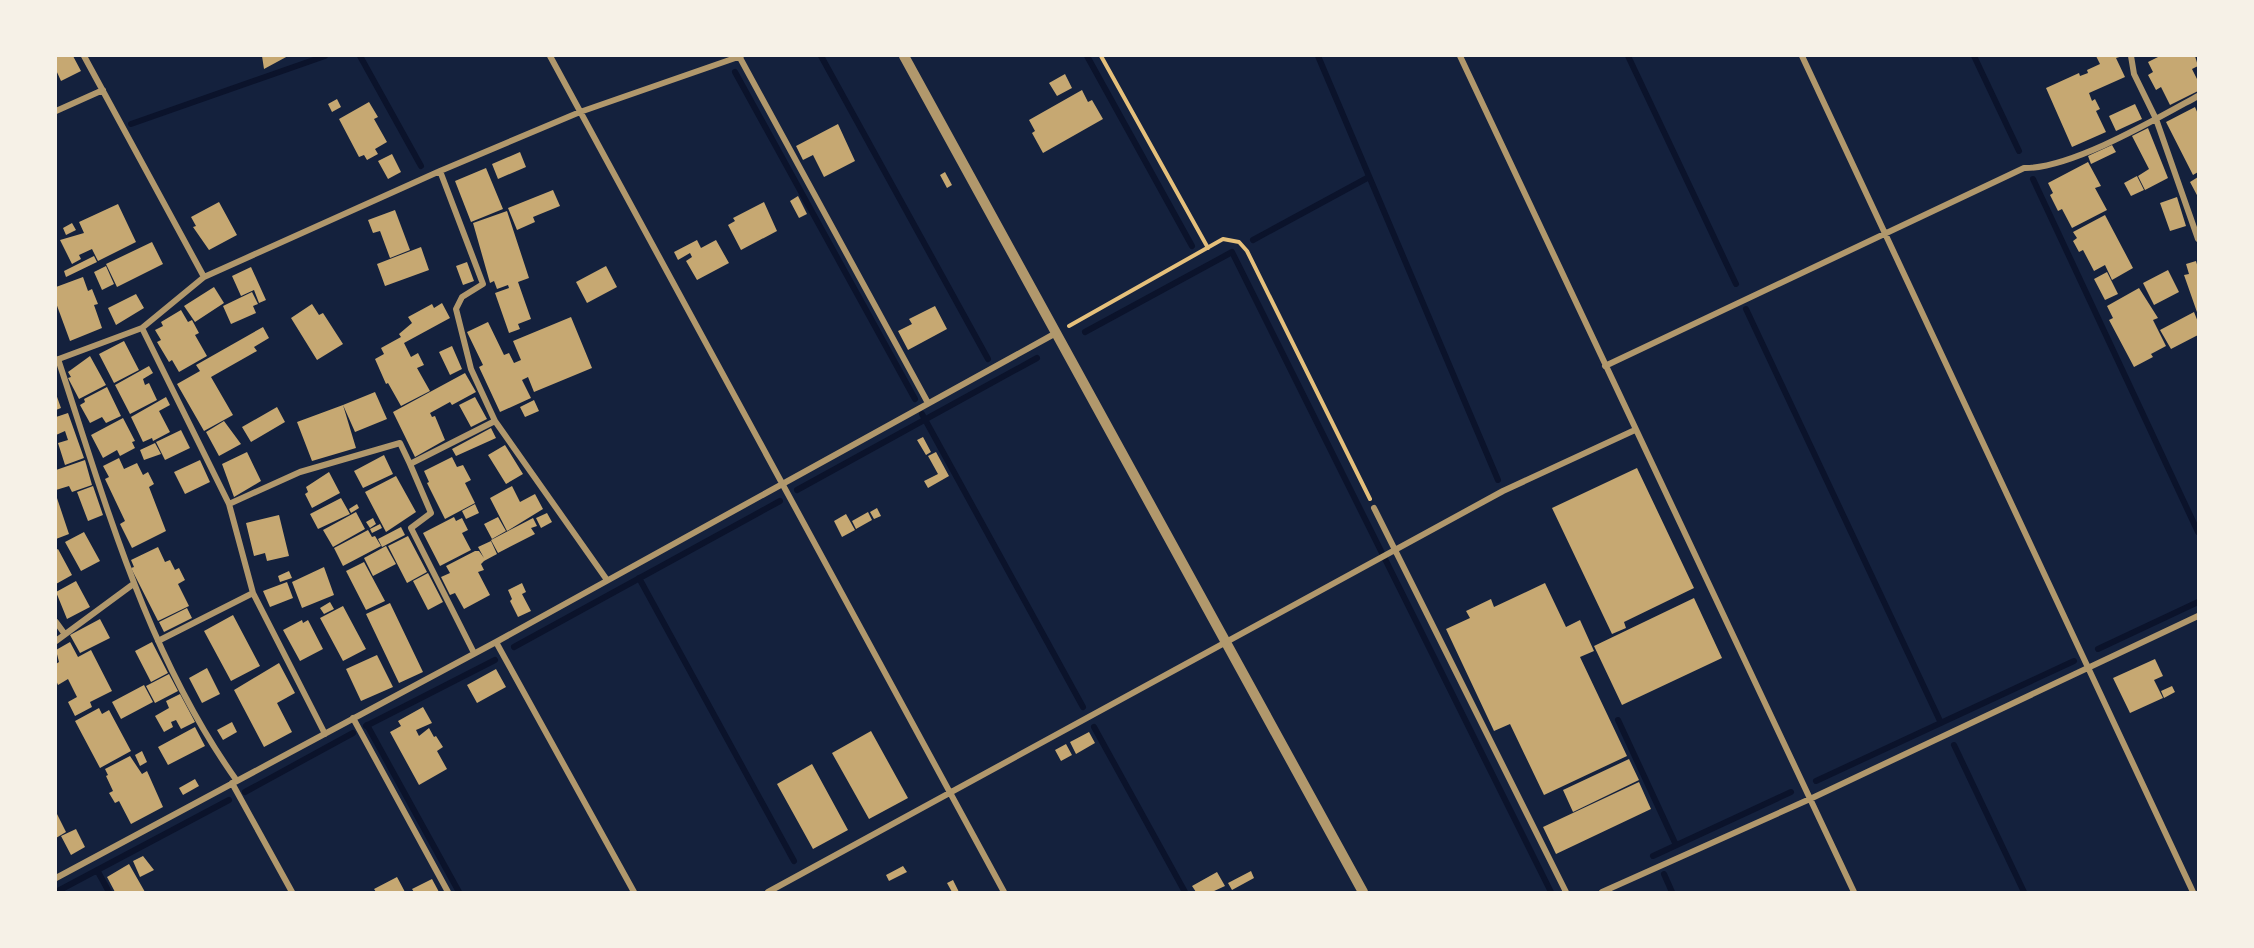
<svg xmlns="http://www.w3.org/2000/svg" width="2254" height="948" font-family="Jost,sans-serif">
<style>
.lines{fill:none;stroke-linecap:round;stroke-linejoin:round}
.stream{stroke:#0b132b;stroke-width:6}
.building{fill:#c6a872}
.path{stroke:#e5c07b;stroke-width:4}
.minor{stroke:#b1986c;stroke-width:6}
.tertiary{stroke:#b1986c;stroke-width:10}
</style>
<rect width="100%" height="100%" fill="#14213d"/>
<g class="lines">
<!-- stream -->
<path class="stream" d="M360,56L421,166
M821,56L988,359
M1087,56L1192,246
M1318,56L1498,480
M1628,56L1736,284
M1974,56L2019,151
M735,72L915,399
M131,124L325,56
M2033,179L2198,532
M1253,240L1369,177
M1746,309L1941,723
M1085,332L1232,252L1551,892
M922,414L1083,707
M797,490L1037,358
M639,578L794,861
M514,647L780,501
M2098,649L2198,602
M1618,720L1676,845
M367,725L459,892
M366,726L495,660
M1094,727L1185,892
M1954,745L2024,892
M1816,781L2074,661
M245,792L353,733
M1653,856L1791,792
M97,870L109,892
M1664,874L1672,892
M56,892L229,800"/>
</g>
<!-- building -->
<path class="building" d="M56,56H73L81,71L61,81L56,70Z
M262,56H288L264,69Z
M2096,56H2123L2116,58L2125,77L2089,93L2092,101L2095,99L2100,109L2096,111L2106,132L2072,147L2046,88L2079,73L2080,76L2088,73L2087,70L2100,64Z
M2160,56H2195L2198,66L2192,69L2198,81V91L2170,105L2161,87L2156,90L2148,75L2153,72L2148,62Z
M1065,74L1072,88L1057,96L1049,83Z
M1082,90L1088,102L1092,100L1103,119L1043,153L1032,133L1035,131L1029,120Z
M337,99L341,107L332,112L328,104Z
M369,102L378,117L374,119L387,142L375,149L378,154L367,160L364,155L359,157L339,119Z
M2135,104L2142,119L2116,131L2109,116Z
M2195,107L2198,114V172L2193,175L2166,122Z
M838,124L855,161L824,177L813,155L803,160L796,146Z
M2148,128L2168,178L2145,190L2138,176L2149,169L2132,136Z
M2112,145L2116,152L2091,164L2088,156Z
M520,152L526,167L498,179L492,164Z
M392,154L401,172L388,179L378,161Z
M2088,162L2101,186L2095,188L2107,210L2072,228L2062,209L2058,211L2050,195L2053,193L2048,183Z
M486,168L503,209L471,222L455,181Z
M945,172L952,185L947,188L940,175Z
M2137,176L2144,190L2131,196L2124,183Z
M2198,177V197L2190,182Z
M553,190L560,206L533,217L535,222L517,230L508,208Z
M798,196L807,214L799,218L790,201Z
M2177,197L2186,226L2170,231L2160,203Z
M219,202L237,235L209,250L193,227L196,226L191,217Z
M764,202L777,231L741,250L728,225L735,221L733,218Z
M118,204L136,242L98,261L92,249L79,255L81,259L72,264L60,240L84,233L79,222Z
M395,210L410,250L390,258L380,231L373,233L368,220Z
M507,211L529,278L518,282L531,319L518,324L520,329L509,333L495,293L509,288L508,285L497,289L494,281L490,283L473,223Z
M2105,215L2133,268L2112,280L2105,265L2094,271L2083,250L2079,252L2073,241L2077,238L2073,232Z
M72,223L76,230L66,235L63,228Z
M697,240L701,248L716,240L729,263L697,280L686,261L692,257L690,253L678,260L674,252Z
M152,242L163,264L117,287L106,264Z
M421,247L429,270L385,286L377,264Z
M94,256L97,262L66,277L64,271Z
M2196,261L2198,268V315L2184,275L2189,274L2186,264Z
M467,262L474,281L463,285L456,266Z
M106,266L114,284L102,290L94,272Z
M606,266L617,287L587,303L576,282Z
M251,267L266,300L259,303L254,290L241,296L232,276Z
M2168,270L2179,292L2154,305L2143,283Z
M2107,272L2118,294L2105,300L2094,279Z
M83,277L88,291L92,289L98,304L94,305L102,328L70,341L56,303V287Z
M214,287L224,303L195,322L184,306Z
M2139,288L2158,318L2153,320L2166,346L2151,354L2153,357L2134,367L2109,320L2113,318L2107,306Z
M252,292L258,304L253,306L256,313L231,324L223,306Z
M136,294L144,308L116,325L108,308Z
M442,303L450,318L404,343L411,357L418,353L424,365L417,368L430,391L401,406L388,383L386,384L375,359L384,354L381,348L401,337L399,334L412,323L408,317L432,304L434,308Z
M312,304L319,315L323,313L343,344L317,360L291,318Z
M935,306L947,329L908,350L898,331L912,324L909,319Z
M181,310L188,322L192,320L199,333L195,335L207,356L179,372L172,360L169,362L157,342L161,340L155,330L163,326L161,322Z
M2194,312L2198,322V335L2171,349L2160,330Z
M571,317L592,368L534,392L528,377L522,380L531,398L500,412L479,367L483,365L467,332L488,322L504,355L509,353L514,363L521,360L513,341Z
M263,327L269,338L254,347L257,351L211,377L233,415L204,431L177,384L200,371L196,365Z
M124,341L139,370L114,383L99,354Z
M452,346L462,369L450,375L439,352Z
M90,356L106,385L79,399L68,378L71,377L68,372Z
M149,366L153,373L143,379L145,385L149,383L157,400L130,414L115,385Z
M465,373L476,392L452,405L450,402L430,413L432,417L435,416L445,440L415,457L393,412Z
M107,387L121,416L106,423L102,417L90,423L80,405L85,402L84,399Z
M375,392L387,419L355,432L343,405Z
M56,394L61,408L56,410Z
M166,397L170,405L159,411L170,432L153,441L152,438L143,442L131,417Z
M475,397L487,419L471,427L459,405Z
M534,400L539,411L525,417L520,407Z
M343,405L356,448L312,461L297,422Z
M277,407L285,422L251,442L242,427Z
M68,413L84,458L65,465L58,443L68,440L65,431L56,435V417Z
M123,418L135,441L132,442L135,448L120,456L117,450L103,458L91,435Z
M224,421L241,444L219,456L206,432Z
M491,428L496,438L456,456L452,449Z
M181,430L190,448L165,460L156,442Z
M923,437L931,452L926,455L917,440Z
M155,443L161,454L144,460L140,450Z
M505,445L523,474L506,484L488,455Z
M247,452L261,481L234,497L222,464Z
M936,452L949,476L928,488L924,481L938,474L928,456Z
M384,455L393,474L363,488L354,471Z
M452,457L457,467L463,465L471,480L465,483L475,503L445,519L427,483L429,482L424,471Z
M119,458L124,469L137,463L143,475L148,472L154,484L149,487L166,531L132,548L120,524L125,521L105,479L109,477L103,466Z
M85,460L92,485L72,492L69,486L56,490V470Z
M200,460L210,482L185,494L174,472Z
M1637,468L1694,588L1624,622L1626,628L1612,634L1552,508Z
M329,472L340,493L312,508L305,494L308,492L306,487Z
M396,476L416,512L386,532L365,492Z
M93,486L103,515L88,521L77,492Z
M512,486L520,502L535,494L543,509L507,531L490,498Z
M56,495L69,534L56,539Z
M341,498L350,514L318,529L310,514Z
M357,504L359,508L351,513L349,509Z
M475,504L479,513L466,519L462,511Z
M877,508L881,516L874,519L870,512Z
M356,512L365,529L333,547L323,530Z
M868,512L872,520L856,529L852,521Z
M547,513L552,522L541,528L536,518Z
M846,514L855,530L842,537L834,521Z
M279,515L289,556L267,561L265,553L254,556L246,523Z
M454,517L456,521L462,518L468,530L462,533L471,550L440,566L423,533Z
M498,517L506,531L492,539L484,524Z
M373,518L376,524L370,528L366,522Z
M533,518L537,526L531,528L535,534L498,553L491,540Z
M380,524L382,528L372,533L370,529Z
M401,527L405,535L382,547L378,539Z
M368,530L372,537L375,536L381,546L343,566L334,548Z
M84,532L100,561L81,571L65,542Z
M408,536L427,572L407,583L388,546Z
M491,541L497,554L484,561L481,564L484,570L478,572L490,595L464,609L455,593L450,595L441,577L450,573L446,566L475,551H479L484,558L478,547Z
M386,546L396,564L373,576L364,558Z
M158,547L165,562L170,560L175,570L179,568L185,580L178,584L189,606L158,621L131,568L134,567L131,560Z
M58,549L72,575L56,584V550Z
M364,562L385,601L366,610L346,571Z
M324,567L334,595L302,608L292,582Z
M289,571L292,578L280,582L278,576Z
M428,573L443,602L428,610L413,581Z
M76,581L90,607L67,619L56,592Z
M287,582L293,598L270,607L263,591Z
M522,583L526,592L522,594L531,611L518,617L510,601L512,599L508,590Z
M1545,583L1566,627L1580,620L1594,651L1580,657L1627,756L1544,795L1510,724L1494,731L1446,629L1470,618L1466,611L1491,599L1494,607Z
M1694,598L1722,658L1622,705L1594,646Z
M330,602L334,609L324,614L320,608Z
M390,603L423,672L399,683L366,614Z
M343,606L366,649L343,661L320,618Z
M187,608L192,618L164,632L159,622Z
M233,615L260,666L231,681L204,631Z
M100,619L110,638L80,653L70,635Z
M302,620L303,623L308,620L323,649L300,661L283,630Z
M70,642L78,657L91,650L112,691L90,702L92,707L75,716L68,702L77,697L68,679L58,685L56,680V664L59,662L56,650Z
M152,642L168,673L151,682L135,651Z
M377,655L393,687L361,701L346,669Z
M2155,659L2163,676L2154,680L2163,698L2130,713L2113,678Z
M279,663L295,693L277,703L292,732L264,747L234,690Z
M207,668L220,694L202,703L189,678Z
M496,669L506,687L477,703L467,685Z
M169,674L178,691L155,703L146,686Z
M144,685L153,702L121,719L112,702Z
M2172,686L2175,692L2164,698L2161,691Z
M180,694L195,722L181,729L176,720L171,722L173,727L164,732L155,716L169,708L166,701Z
M423,707L432,723L416,730L419,736L429,728L434,737L436,736L443,747L437,751L447,769L419,785L390,732L401,726L398,721Z
M99,708L102,714L109,710L131,751L100,768L75,721Z
M232,722L237,732L223,740L217,730Z
M195,727L205,746L168,765L158,747Z
M871,731L908,798L869,819L832,753Z
M1089,732L1095,743L1076,754L1070,742Z
M1066,744L1072,755L1061,761L1055,750Z
M142,751L147,762L140,766L135,755Z
M130,756L142,774L147,771L163,807L131,824L119,801L115,803L109,793L113,791L106,776L108,775L105,769Z
M1629,759L1639,780L1573,812L1563,790Z
M812,764L848,830L813,849L777,784Z
M195,779L199,786L183,795L179,788Z
M1639,782L1651,809L1556,854L1543,827Z
M56,812L66,832L56,838Z
M76,829L85,847L71,855L61,836Z
M143,856L154,870L140,877L133,861Z
M129,864L145,892H115L107,877Z
M903,866L907,872L889,881L886,875Z
M1251,871L1254,878L1232,890L1228,883Z
M1217,872L1225,886L1212,892H1196L1192,886Z
M397,877L405,892H376L374,889Z
M432,879L439,892H414L412,889Z
M953,880L959,892H952L947,883Z"/>
<g class="lines">
<!-- path -->
<path class="path" d="M1101,56L1208,248
M1069,326L1223,239L1239,242L1247,251L1370,499"/>
<!-- minor -->
<path class="minor" d="M84,56L204,277
M550,56L1004,892
M739,56L928,403
M1460,56L1854,892
M1802,56L2193,892
M2131,56L2134,74L2156,119L2198,239
M56,111L103,90
M440,171L483,284L462,297L456,309L471,369L495,421L607,580
M142,328L229,504
M58,359C106,504 147,655 237,781
M56,360L142,328L204,277L440,171L580,112L741,56
M1605,366L2024,168C2071,169 2156,119 2198,96
M410,464L431,513L411,528L474,653
M1374,508L1566,892
M56,622L64,633
M56,641L132,585
M158,641L253,593
M496,642L634,892
M353,718L448,892
M325,734L253,593L229,504L300,472L400,443L410,464L495,421
M232,783L292,892
M56,878L496,642L1056,333
M768,892L1503,491L1635,430
M1602,892L1810,799L2198,616"/>
<!-- tertiary -->
<path class="tertiary" d="M904,56L1363,892"/>
</g>
<!-- border -->
<rect width="2254" height="948" fill="none" stroke="#f6f1e7" stroke-width="114"/>
</svg>
